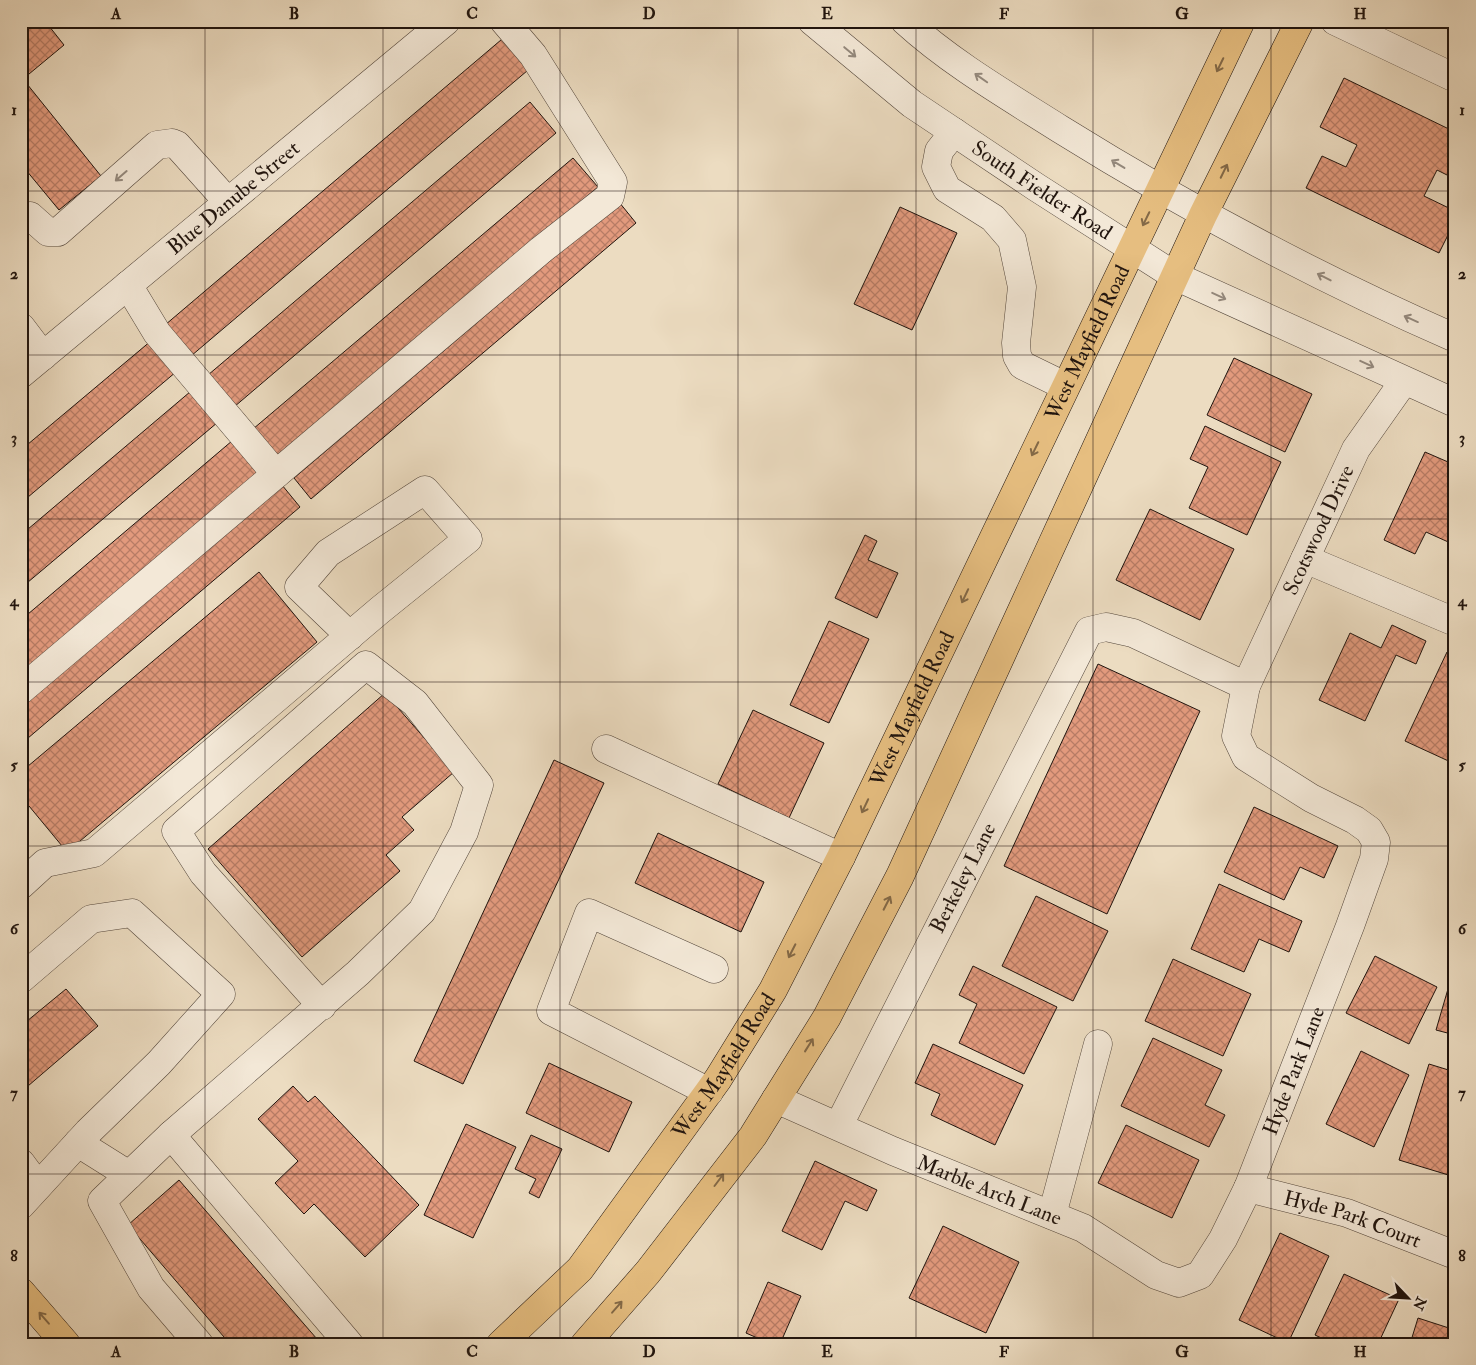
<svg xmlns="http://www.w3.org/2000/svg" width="1476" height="1365" font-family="'IM FELL Double Pica',serif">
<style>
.building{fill:url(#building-cross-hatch);stroke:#20140e}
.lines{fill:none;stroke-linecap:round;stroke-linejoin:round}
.minor-casing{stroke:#53463b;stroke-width:29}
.major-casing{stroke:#20140e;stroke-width:29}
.minor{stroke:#f3e8d7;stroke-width:28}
.major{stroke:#e6be80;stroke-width:28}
.oneway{stroke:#94897d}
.oneway2{stroke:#836947}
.grid{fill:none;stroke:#20140e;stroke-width:1;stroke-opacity:0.55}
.labels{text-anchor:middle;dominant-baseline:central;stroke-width:4.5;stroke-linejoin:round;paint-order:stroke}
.street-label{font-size:21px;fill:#20140e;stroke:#f3e8d7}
.neatline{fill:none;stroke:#20140e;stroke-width:2}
.grid-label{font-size:16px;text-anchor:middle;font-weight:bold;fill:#20140e}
</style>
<defs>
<pattern id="building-cross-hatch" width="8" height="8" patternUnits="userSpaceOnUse" patternTransform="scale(1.25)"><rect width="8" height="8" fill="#e29a7d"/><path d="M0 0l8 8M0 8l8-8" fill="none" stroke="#b77c65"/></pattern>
</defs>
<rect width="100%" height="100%" fill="#ecdcc1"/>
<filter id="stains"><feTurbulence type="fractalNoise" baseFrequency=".004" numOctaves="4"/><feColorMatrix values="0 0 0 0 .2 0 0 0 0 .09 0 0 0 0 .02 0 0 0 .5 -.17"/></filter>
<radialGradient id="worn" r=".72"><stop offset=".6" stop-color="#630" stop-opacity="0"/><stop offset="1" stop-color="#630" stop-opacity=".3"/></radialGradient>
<!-- building -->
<path class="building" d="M21,21H45L64,45L23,79L101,176L59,210L21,164Z
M508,34L534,65L191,356L165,325Z
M1344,78L1455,132V179L1437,170L1424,196L1455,211V221L1439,253L1306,188L1322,156L1346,167L1357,145L1320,127Z
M530,102L556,133L234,407L208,375Z
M573,158L598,187L278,459L253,429Z
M619,202L636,223L311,499L294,478Z
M900,207L957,233L912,330L854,304Z
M158,335L183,366L21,503V450Z
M1234,358L1312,394L1285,452L1207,415Z
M197,386L224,417L21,588V535Z
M1205,426L1281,462L1247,535L1189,508L1208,467L1190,459Z
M239,435L266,468L21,676V620Z
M1425,452L1455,465V545L1426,532L1415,554L1384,540Z
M282,485L300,507L21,744V706Z
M1150,509L1234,549L1200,620L1116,580Z
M865,535L877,541L868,560L898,573L877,618L835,598Z
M259,572L317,642L67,852L29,806L21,812V772Z
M829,621L869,639L829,723L790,705Z
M1392,625L1426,641L1416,664L1396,655L1365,721L1319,700L1350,633L1381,648Z
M1447,652L1455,656V764L1405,741Z
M1098,664L1200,711L1107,914L1004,866Z
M385,693L454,772L402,817L414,830L386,855L400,871L302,957L208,849Z
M753,710L824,743L789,818L718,784Z
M554,760L604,783L463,1084L414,1061Z
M1254,807L1338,846L1324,878L1300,867L1284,900L1224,872Z
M658,833L764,882L741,932L635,883Z
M1219,884L1302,921L1289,952L1259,939L1244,972L1191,949Z
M1036,896L1108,931L1073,1001L1002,966Z
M1375,956L1437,987L1409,1044L1346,1013Z
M1173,959L1251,994L1223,1056L1145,1021Z
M1455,965V1035L1436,1030Z
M973,966L1057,1007L1024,1074L959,1043L977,1004L959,995Z
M66,989L98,1026L21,1092V1026Z
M1153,1038L1222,1070L1205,1105L1225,1115L1209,1147L1121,1106Z
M933,1044L1023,1085L995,1145L931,1115L940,1094L915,1083Z
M1361,1051L1409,1075L1374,1147L1326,1124Z
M549,1063L632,1102L609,1152L526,1113Z
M1429,1064L1455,1072V1177L1399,1160Z
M293,1086L308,1102L315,1096L419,1205L365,1257L314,1204L304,1214L275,1183L298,1161L258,1119Z
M466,1124L516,1147L473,1238L424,1215Z
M1126,1125L1199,1160L1172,1218L1098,1183Z
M531,1135L562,1149L539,1198L529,1193L536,1179L515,1169Z
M815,1161L877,1190L867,1211L845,1201L822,1250L782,1231Z
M179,1180L317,1339L311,1344H230L128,1225Z
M943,1226L1019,1262L986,1333L909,1298Z
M1280,1233L1329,1256L1288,1343L1239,1320Z
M1344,1274L1399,1299L1378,1344H1334L1315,1335Z
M768,1282L801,1296L780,1344H760L762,1340L746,1333Z
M1418,1318L1455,1330V1344H1410Z"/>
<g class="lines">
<!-- minor casing -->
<g class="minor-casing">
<g id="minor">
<path id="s1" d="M812,21L912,104L1036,187L1175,276L1455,403"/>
<path d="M905,21C951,63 1008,96 1060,129C1187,208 1318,278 1455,338"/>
<path d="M1335,21L1455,78"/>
<path d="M954,132L939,151L936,167L947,189L993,218L1012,240L1022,287L1016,343L1017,356L1022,365L1065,386"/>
<path d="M21,218L30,216L48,232H58L157,145L172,143L177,145L228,202"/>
<path d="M128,285L157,333L276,474"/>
<path d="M21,327L43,356"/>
<path id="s2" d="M21,374L446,21"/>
<path d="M1305,559L1455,622"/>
<path id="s3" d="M1246,686L1356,449L1404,381"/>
<path d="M21,690L541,250L610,196L613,182L533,55L504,21"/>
<path d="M606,749L841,857"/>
<path d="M21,885L45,863L94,853L380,610L468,539L425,490L328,553L299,587L350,636"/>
<path d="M21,979L91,919L132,913L221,994L159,1063L88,1132L21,1205"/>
<path d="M709,1092L551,1011L589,913L714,969"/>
<path id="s4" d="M776,1099L893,1151L1083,1228L1156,1275L1179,1283L1200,1275L1223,1239L1248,1188L1350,926L1374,859L1376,842L1369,830L1355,820L1311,798L1246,757L1236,736L1246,686L1133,633L1106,627L1089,631L839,1125"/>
<path d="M171,1135L358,973L422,911L464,832L479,785L415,703L366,665L176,831L203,873L322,1006"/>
<path d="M78,1143L129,1175"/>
<path d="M21,1163L38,1186"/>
<path id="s5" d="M1248,1188L1347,1213L1455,1255"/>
<path d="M1052,1215L1098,1044"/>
<path d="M199,1344L151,1288L102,1201L171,1135L349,1344"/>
</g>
</g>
<!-- major casing -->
<g class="major-casing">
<g id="major">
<path d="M21,1292L66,1344"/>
<path id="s6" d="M501,1344L580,1269L718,1079L773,990L841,857L1241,21"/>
<path d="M585,1344L648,1272L753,1136L827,1017L900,876L1203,215L1300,21"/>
</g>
</g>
<!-- minor -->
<use href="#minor" class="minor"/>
<!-- major -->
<use href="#major" class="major"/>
</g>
<!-- one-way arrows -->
<defs><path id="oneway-shaft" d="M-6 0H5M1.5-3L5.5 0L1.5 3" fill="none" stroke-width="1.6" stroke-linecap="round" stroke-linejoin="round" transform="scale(1.25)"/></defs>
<g class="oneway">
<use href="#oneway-shaft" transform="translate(850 52) rotate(40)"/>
<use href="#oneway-shaft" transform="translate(981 78) rotate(-145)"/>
<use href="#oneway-shaft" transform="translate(1118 164) rotate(-149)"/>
<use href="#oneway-shaft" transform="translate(121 176) rotate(139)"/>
<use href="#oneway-shaft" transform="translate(1324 277) rotate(-153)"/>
<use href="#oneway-shaft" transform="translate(1219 296) rotate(25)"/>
<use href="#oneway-shaft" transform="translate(1411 319) rotate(-156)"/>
<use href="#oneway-shaft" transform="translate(1367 364) rotate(25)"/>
</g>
<g class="oneway2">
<use href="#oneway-shaft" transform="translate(1220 65) rotate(116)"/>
<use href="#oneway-shaft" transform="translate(1224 171) rotate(-64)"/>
<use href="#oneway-shaft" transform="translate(1146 219) rotate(116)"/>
<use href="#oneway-shaft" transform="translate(1035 449) rotate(116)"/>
<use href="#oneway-shaft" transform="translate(965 596) rotate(115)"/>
<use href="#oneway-shaft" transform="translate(865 806) rotate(115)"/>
<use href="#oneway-shaft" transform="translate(887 903) rotate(-63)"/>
<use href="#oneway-shaft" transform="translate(792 951) rotate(117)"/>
<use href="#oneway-shaft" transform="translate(809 1045) rotate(-58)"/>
<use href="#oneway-shaft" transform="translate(719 1180) rotate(-53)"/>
<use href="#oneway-shaft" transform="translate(617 1307) rotate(-49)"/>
<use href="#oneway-shaft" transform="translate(44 1318) rotate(-131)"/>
</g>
<!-- grid -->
<path class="grid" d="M205,21V1344M383,21V1344M560,21V1344M738,21V1344M916,21V1344M1093,21V1344M1271,21V1344M21,191H1455M21,355H1455M21,519H1455M21,682H1455M21,846H1455M21,1010H1455M21,1174H1455"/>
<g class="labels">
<!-- street labels -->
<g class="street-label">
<text stroke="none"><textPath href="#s1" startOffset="286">South Fielder Road</textPath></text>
<text stroke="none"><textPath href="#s2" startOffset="276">Blue Danube Street</textPath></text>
<text stroke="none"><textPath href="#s6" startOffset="1168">West Mayfield Road</textPath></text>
<text stroke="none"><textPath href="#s3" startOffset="172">Scotswood Drive</textPath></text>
<text stroke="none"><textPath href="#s6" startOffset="762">West Mayfield Road</textPath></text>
<text transform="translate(963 878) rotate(-63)">Berkeley Lane</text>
<text stroke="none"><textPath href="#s6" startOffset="358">West Mayfield Road</textPath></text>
<text stroke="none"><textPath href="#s4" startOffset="692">Hyde Park Lane</textPath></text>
<text stroke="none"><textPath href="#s4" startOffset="232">Marble Arch Lane</textPath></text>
<text stroke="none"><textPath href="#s5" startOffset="109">Hyde Park Court</textPath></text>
</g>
</g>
<!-- margin -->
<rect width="1476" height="1365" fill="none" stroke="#ecdcc1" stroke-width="55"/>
<!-- north arrow -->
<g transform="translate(1408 1298) rotate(115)" stroke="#f3e8d7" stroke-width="4" paint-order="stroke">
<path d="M0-4L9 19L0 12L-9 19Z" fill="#20140e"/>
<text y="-8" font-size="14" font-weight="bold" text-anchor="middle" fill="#20140e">N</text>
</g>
<rect x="28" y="28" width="1420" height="1310" class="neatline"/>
<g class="grid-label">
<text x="116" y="19">A</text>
<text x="294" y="19">B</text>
<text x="472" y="19">C</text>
<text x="649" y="19">D</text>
<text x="827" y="19">E</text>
<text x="1004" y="19">F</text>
<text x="1182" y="19">G</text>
<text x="1360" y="19">H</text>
<text x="14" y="115">1</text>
<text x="1462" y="115">1</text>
<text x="14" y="279">2</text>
<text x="1462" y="279">2</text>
<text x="14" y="443">3</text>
<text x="1462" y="443">3</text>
<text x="14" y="606">4</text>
<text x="1462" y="606">4</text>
<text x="14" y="770">5</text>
<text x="1462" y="770">5</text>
<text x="14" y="934">6</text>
<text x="1462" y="934">6</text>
<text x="14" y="1098">7</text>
<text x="1462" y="1098">7</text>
<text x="14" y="1261">8</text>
<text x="1462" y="1261">8</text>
<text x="116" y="1357">A</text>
<text x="294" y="1357">B</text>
<text x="472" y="1357">C</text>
<text x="649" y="1357">D</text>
<text x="827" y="1357">E</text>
<text x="1004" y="1357">F</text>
<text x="1182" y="1357">G</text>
<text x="1360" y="1357">H</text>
</g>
<rect width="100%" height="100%" filter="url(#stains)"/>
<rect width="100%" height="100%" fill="url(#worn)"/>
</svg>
